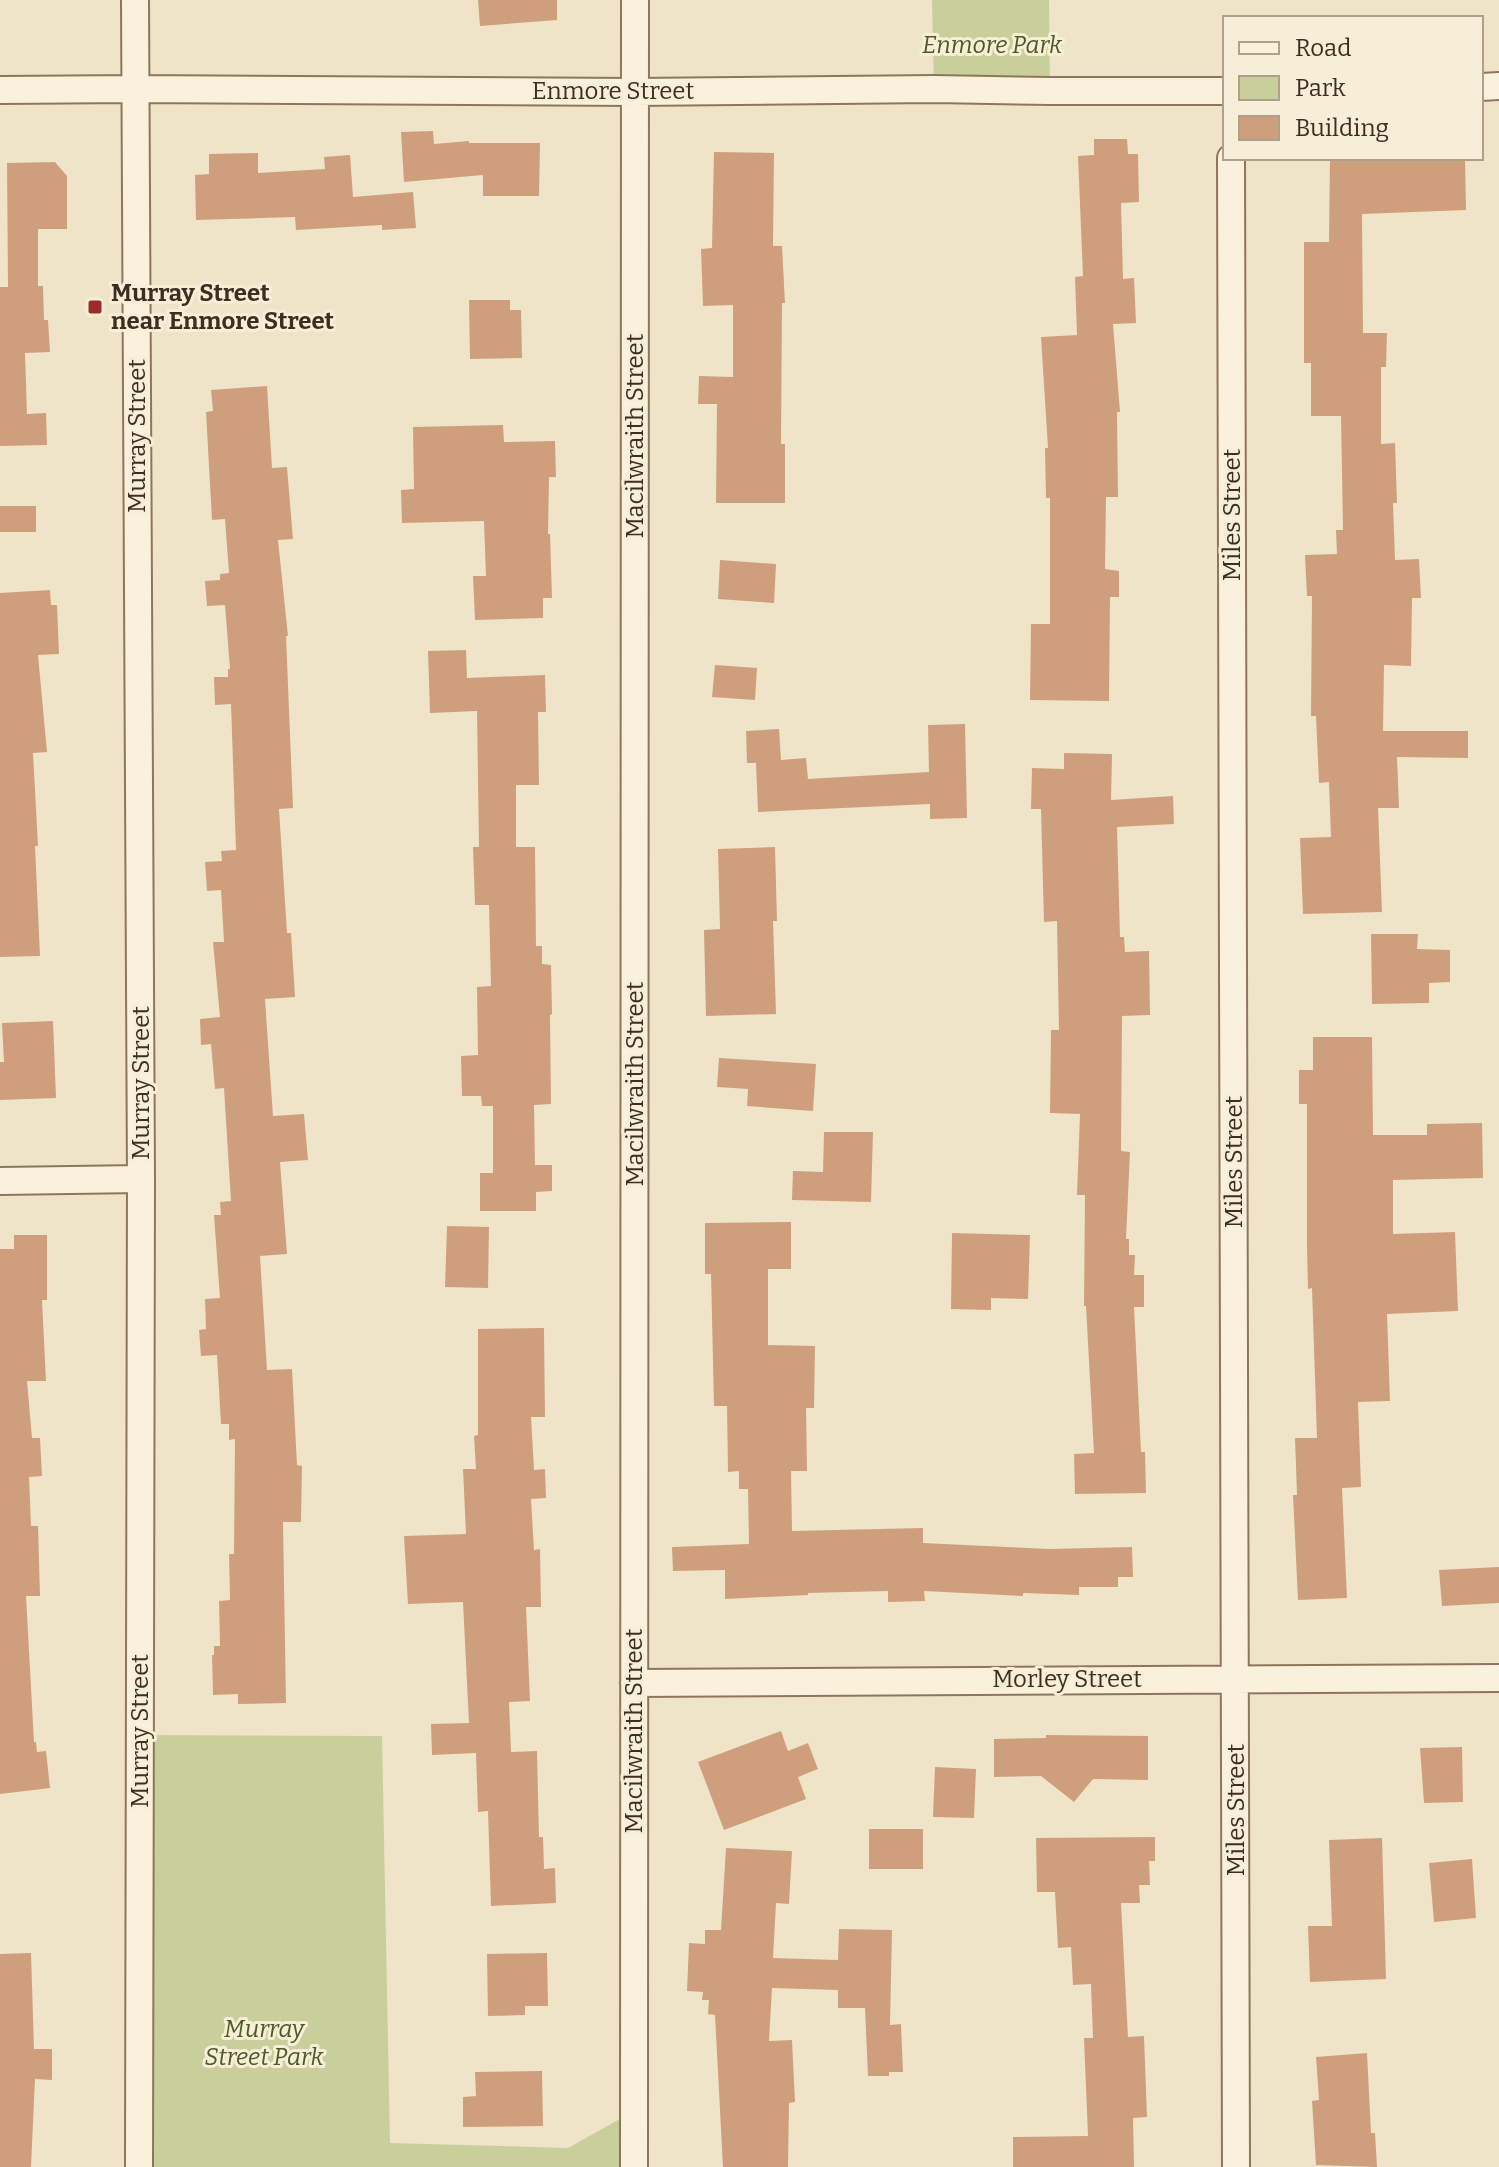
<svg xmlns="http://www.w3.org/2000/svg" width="1499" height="2167" font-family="Bitter,serif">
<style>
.green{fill:#c9cf9b}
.building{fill:#cf9f7d}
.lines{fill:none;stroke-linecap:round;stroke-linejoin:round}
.minor-casing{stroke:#8d765c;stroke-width:30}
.minor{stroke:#faf1dc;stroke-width:26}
.poi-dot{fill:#9e2a2b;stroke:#f7eed8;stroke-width:3}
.labels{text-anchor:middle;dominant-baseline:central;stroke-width:6;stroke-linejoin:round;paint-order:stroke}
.park-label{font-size:24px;font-style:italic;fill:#4d5a26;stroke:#f7eed8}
.street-label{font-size:24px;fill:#3d2e20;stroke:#f7eed8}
.poi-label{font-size:24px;font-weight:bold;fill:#3d2e20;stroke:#f7eed8;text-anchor:start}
</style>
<rect width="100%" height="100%" fill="#f0e4c8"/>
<!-- green -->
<path class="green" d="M932,0H1049L1050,91L934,89Z
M140,1735L382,1736L390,2143L568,2148L634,2111V2167H139Z"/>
<!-- building -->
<path class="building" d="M478,0H557V20L480,26Z
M433,131L434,144L469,141V143H540L539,196H483V175L404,182L401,132Z
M1094,139H1127L1128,154H1138L1139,202L1121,203L1123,279L1134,278L1136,323L1113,324L1120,412H1117L1118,497H1106L1105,569L1119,571V597H1110L1109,701L1030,700L1031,624H1050V498H1046L1045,448H1048L1041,337L1077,335L1075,277L1083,276L1078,156L1094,155Z
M714,152L774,153L773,246H782L785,303H782L781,444H785V503H716L717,404H698L699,376L733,377V305L703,306L701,249L712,248Z
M258,153V173L325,169L324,157L350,155L353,197L413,192L416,228L382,230V225L296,230L295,217L196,220L195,175L209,174V154Z
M1330,158H1465L1466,210L1362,214L1363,333H1387L1386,367H1381V444L1395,443L1397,503H1393L1395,560L1419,559L1421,598H1412L1411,666L1384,665L1383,731H1468V758L1397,757L1399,808H1378L1382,912L1303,914L1300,838L1331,837L1329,782L1319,783L1316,716H1311L1312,596H1307L1305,555L1337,554L1336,530H1343L1341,416H1311V363H1304V242H1329Z
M55,162L67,176V229H38V286H43L44,320H48L50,352L25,353L27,414L46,413L47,445L0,446V287H8L7,163Z
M469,300H510V310H521L522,358L470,359Z
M267,386L272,468L287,467L293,539L278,540L288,636H286L293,808L279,809L287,933H291L295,997L265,999L273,1116L304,1114L308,1160L280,1162L287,1254L260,1256L267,1370L292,1369L297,1465L302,1466L301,1522H283L286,1703L238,1704V1694L213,1695L212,1655H214V1646H220L219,1601L230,1600L229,1554H234L235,1439L229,1440V1424H221L217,1355L201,1356L199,1330L206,1329L205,1299L220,1298L214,1215H221L220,1202L231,1201L224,1088L215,1089L211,1044L201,1045L200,1019L220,1017L213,942H224L221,890L207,891L205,862L222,861L221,851L236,850L231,704L215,705L214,677H228V669H230L225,605L207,606L205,581L220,580V574L229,573L225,519L212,520L206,412L213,411L211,390Z
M503,425L504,442L555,441L556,477H549L548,534H550L552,598H543V618L475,620L473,576H486L484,521L402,523L401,490L414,489L413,427Z
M0,506H36V532H0Z
M720,560L776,564L774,603L718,599Z
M50,590L51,605H57L59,654L38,655L47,752L33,753L38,846H35L40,956L0,957V593Z
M466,650L467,678L545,675L546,712H538L539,785H516V847H535L536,946H542V964L551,965L552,1014L550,1015L551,1104L534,1105L535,1165H552V1191L536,1192V1211H480V1173H493V1106H482L481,1096H462L461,1056L478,1055L477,987L491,986L489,905H475L473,847H479L477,711L430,713L428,651Z
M715,665L757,668L755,700L712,697Z
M965,724L967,818L930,819V804L758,812L756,763H747L746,731L779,729L781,760L806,758L808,779L929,772L928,725Z
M1064,753L1112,754L1111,800L1173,796L1174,824L1117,827L1120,937H1124L1125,952L1149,951L1150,1015L1122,1016L1121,1151L1130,1152L1126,1239H1129V1255H1135L1134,1275H1144V1307H1134L1141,1452H1145L1146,1493L1075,1494L1074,1454L1094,1453L1086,1306H1084L1085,1195H1077L1080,1114L1050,1113L1051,1030H1059L1057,921L1044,922L1041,809H1031L1032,768L1064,769Z
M775,847L777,921H773L776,1014L706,1016L704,930L720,929L718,849Z
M1371,934H1418L1417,949L1450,950V982L1429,983V1003L1372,1004Z
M53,1021L56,1098L0,1100V1062H4L2,1023Z
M1313,1037H1372L1373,1135H1427V1124L1482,1123L1483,1178L1393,1180V1234L1455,1232L1458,1311L1387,1314L1390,1401L1358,1402L1361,1487L1342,1488L1347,1598L1298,1600L1293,1495H1297L1295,1438H1317L1312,1288L1308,1289L1307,1248V1104H1299V1070H1313Z
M719,1058L816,1064L813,1111L747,1106L748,1089L717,1087Z
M824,1132H873L871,1202L792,1200L793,1171L823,1172Z
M791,1222V1269H768V1345L815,1346L814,1408H806L807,1471H791L792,1531L923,1528V1543L1049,1549L1132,1547L1133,1577H1118V1587H1079V1595L1023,1593V1596L924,1591L925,1601L888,1602V1591L808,1593V1595L725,1599V1570L673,1571L672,1547L749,1544L748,1489H739V1471L728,1472L727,1406H714L711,1274H705V1223Z
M447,1226L489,1227L488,1288L445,1287Z
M952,1233L1030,1235L1028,1299L991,1298V1310L951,1309Z
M14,1235H47V1300H42L46,1381H27L32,1438H40L42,1476L29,1477L31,1526H38L40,1596H26L34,1742H36L37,1752L46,1751L50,1788L0,1794V1249H14Z
M544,1328L545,1417H531L534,1470L545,1469L546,1498L531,1499L534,1550L540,1549L541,1607H526L530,1701L509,1702L511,1752L537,1751L539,1837H543L544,1869L555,1868L556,1903L491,1906L488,1811L478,1812L476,1753L432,1755L431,1724L469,1723L463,1602L408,1604L404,1536L466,1534L463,1469H476L474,1436L478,1435V1329Z
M1499,1567V1603L1442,1606L1439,1570Z
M781,1731L788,1751L808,1743L818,1769L798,1777L806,1799L724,1830L698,1762Z
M1046,1735L1148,1736V1780L1093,1779L1074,1802L1041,1776L994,1777V1739L1046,1738Z
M1462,1747L1463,1802L1424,1803L1420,1748Z
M935,1767L976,1769L974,1818L933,1817Z
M869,1829H923V1869H869Z
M1155,1837V1861H1149L1150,1885H1139L1140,1903H1121L1128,2037L1144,2036L1147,2117L1133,2118L1134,2167H1013V2137L1088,2136L1084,2038H1093L1091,1984L1073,1985L1071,1947L1058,1948L1055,1892H1037L1036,1838Z
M1382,1838L1386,1979L1310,1982L1308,1926H1332L1329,1840Z
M726,1848L792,1851L789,1904L776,1903L773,1958L838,1960L839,1929L892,1930L890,2025L901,2024L903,2072H889V2076H868L865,2008H838V1990L772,1988L769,2041L792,2040L795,2102L789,2103L788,2167H723L715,2015L708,2014L709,2000H702L703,1992L687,1991L689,1943L705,1944V1930H721Z
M1472,1859L1476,1918L1434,1922L1429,1863Z
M31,1953L34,2049H52V2080L35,2079L31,2167H0V1954Z
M547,1953L548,2006H525V2015L488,2016L487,1954Z
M1367,2053L1371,2133H1375L1377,2167L1316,2165L1312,2101L1319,2100L1316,2057Z
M542,2071L543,2126L463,2127V2097L476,2096L475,2072Z"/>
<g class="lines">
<!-- minor casing -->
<g class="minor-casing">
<path id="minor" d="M135,0L141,1179L139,2167
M1481,87L1499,86
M0,90L135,89L635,92L934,89L1050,91H1225
M1231,158L1236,2167
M0,1181L141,1179
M634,1683L1499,1678
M634,2167L635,0"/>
</g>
<!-- minor -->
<use href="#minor" class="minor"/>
</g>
<!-- markers -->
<rect class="poi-dot" x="87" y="299" width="16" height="16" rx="4"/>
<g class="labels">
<!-- park labels -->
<g class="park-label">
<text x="992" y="45">Enmore Park</text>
<text x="264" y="2029">Murray<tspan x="264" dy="28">Street Park</tspan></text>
</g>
<!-- street labels -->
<g class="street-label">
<text x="613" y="91">Enmore Street</text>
<text transform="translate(137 436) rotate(-90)">Murray Street</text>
<text transform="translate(635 436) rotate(-90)">Macilwraith Street</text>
<text transform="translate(1232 515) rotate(-90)">Miles Street</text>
<text transform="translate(141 1083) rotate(-90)">Murray Street</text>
<text transform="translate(635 1084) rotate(-90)">Macilwraith Street</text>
<text transform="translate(1234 1162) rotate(-90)">Miles Street</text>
<text x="1067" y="1679">Morley Street</text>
<text transform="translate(140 1731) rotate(-90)">Murray Street</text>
<text transform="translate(634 1731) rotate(-90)">Macilwraith Street</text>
<text transform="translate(1236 1810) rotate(-90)">Miles Street</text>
</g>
<!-- poi labels -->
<g class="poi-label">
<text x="111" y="293">Murray Street<tspan x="111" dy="28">near Enmore Street</tspan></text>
</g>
</g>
<!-- legend -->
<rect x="1223" y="16" width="260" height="144" fill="#f7eed8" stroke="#ada18e" stroke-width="2"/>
<rect x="1239" y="42" width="40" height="12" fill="#faf1dc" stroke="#ada18e" stroke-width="2"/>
<text x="1295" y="56" font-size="24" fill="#3d2e20">Road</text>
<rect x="1239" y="76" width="40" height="24" fill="#c9cf9b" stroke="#ada18e" stroke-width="2"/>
<text x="1295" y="96" font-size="24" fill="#3d2e20">Park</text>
<rect x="1239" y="116" width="40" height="24" fill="#cf9f7d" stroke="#ada18e" stroke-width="2"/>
<text x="1295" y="136" font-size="24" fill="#3d2e20">Building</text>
</svg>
